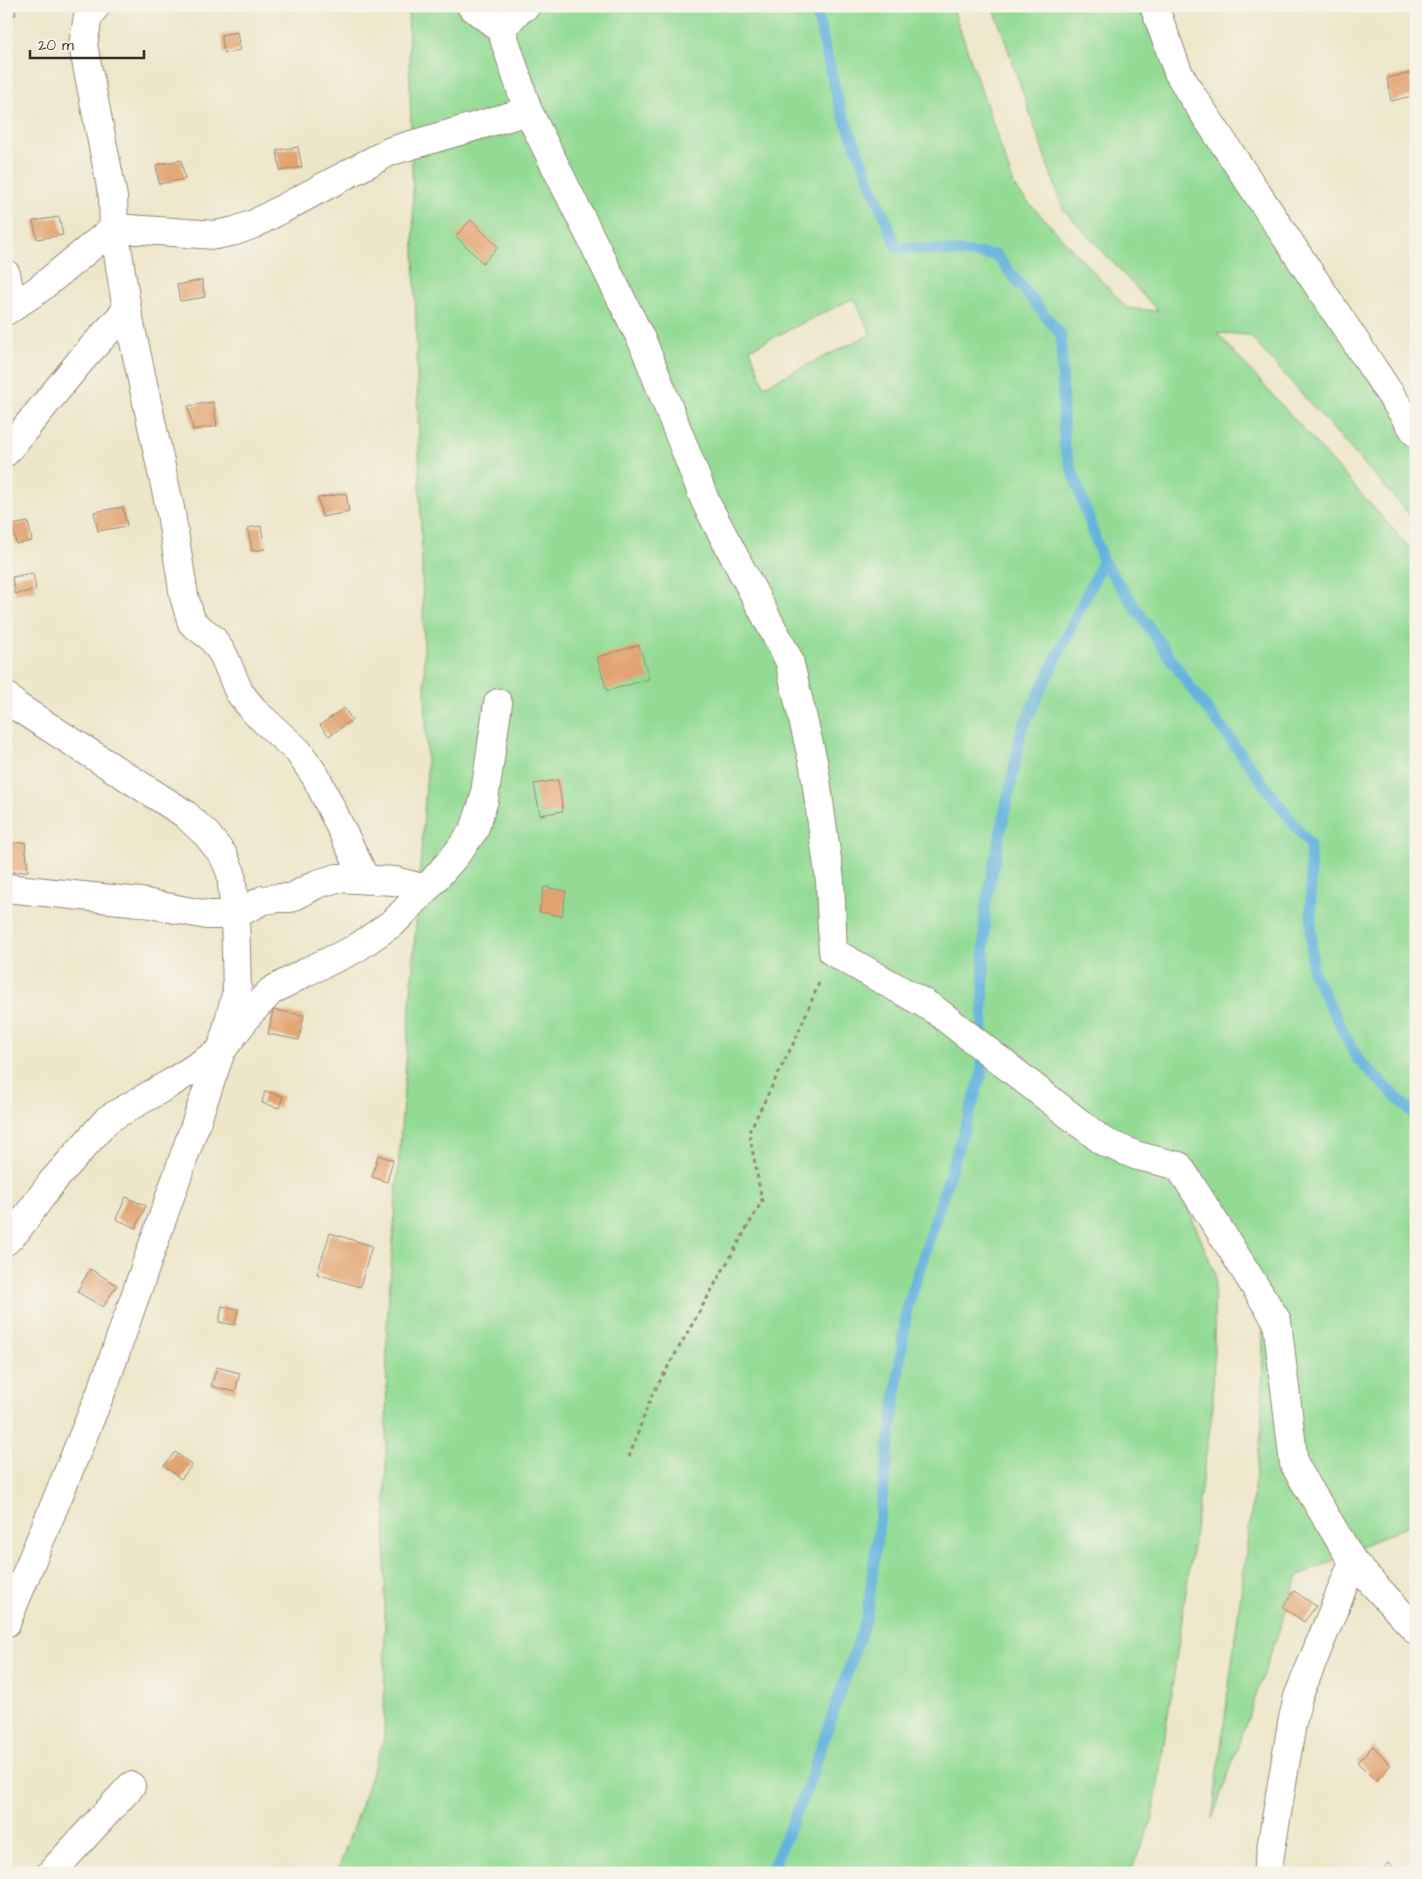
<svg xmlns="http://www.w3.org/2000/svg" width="1422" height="1879" font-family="'Architects Daughter',sans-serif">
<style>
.green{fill:#93db95;stroke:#67825a;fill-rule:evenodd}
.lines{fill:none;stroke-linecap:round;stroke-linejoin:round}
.stream{stroke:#64b3de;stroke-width:11}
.building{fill:#e2a370}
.minor-casing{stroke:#948874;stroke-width:30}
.path{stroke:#948874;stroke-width:3;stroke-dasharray:4 4;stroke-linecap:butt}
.minor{stroke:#fff;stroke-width:28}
</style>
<rect width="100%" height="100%" fill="#f7f3e8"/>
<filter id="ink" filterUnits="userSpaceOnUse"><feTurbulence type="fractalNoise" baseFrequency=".02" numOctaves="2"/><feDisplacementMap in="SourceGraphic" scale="10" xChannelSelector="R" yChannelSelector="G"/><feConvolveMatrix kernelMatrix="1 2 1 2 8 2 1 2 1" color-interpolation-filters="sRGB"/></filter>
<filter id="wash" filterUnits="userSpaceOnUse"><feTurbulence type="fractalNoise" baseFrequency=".0096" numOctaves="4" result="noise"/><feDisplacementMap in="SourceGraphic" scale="20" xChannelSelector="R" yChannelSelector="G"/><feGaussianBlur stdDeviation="1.12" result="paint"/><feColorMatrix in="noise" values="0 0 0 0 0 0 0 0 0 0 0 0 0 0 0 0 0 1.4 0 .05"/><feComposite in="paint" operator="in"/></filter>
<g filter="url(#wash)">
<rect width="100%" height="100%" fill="#ede6c9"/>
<!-- green -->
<path class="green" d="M408,6H952L1015,188L1127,308L1158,311L1063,209L993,6H1163L1167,81L1416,444V522L1249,335L1217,333L1416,555V1521L1298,1577L1212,1819L1262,1426L1263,1293L1220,1193L1176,1180L1215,1273L1213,1406L1153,1818L1130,1873H337L384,1739L387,1323L427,771ZM854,298L871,334L764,386L750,349Z"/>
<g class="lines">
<!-- stream -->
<path class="stream" d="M815,6L839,105L897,247L996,255L1061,335L1064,446L1103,561L1189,685L1310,845L1312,971L1358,1060L1416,1116
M770,1873L807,1788L867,1616L907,1308L982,1073L985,907L1022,729L1103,561"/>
</g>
<g id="blocks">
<!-- building -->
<path class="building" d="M6,6H15L16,15L6,16Z
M237,32L240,50L224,53L221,35Z
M1416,72V95L1391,101L1387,78Z
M298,147L302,167L280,171L277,150Z
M181,160L185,179L159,184L156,165Z
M59,217L63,235L37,239L33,221Z
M471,220L498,247L483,263L456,236Z
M202,280L205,297L180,301L177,285Z
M213,402L217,426L193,430L188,406Z
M346,493L349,512L322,517L318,498Z
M123,507L127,526L98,531L94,512Z
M28,522L32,541L16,544L12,525Z
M261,526L265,549L252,551L248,528Z
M33,573L36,590L15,594L12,577Z
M639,645L649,679L607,691L597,657Z
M344,708L352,720L329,736L320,725Z
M558,780L563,811L540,815L534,784Z
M25,842L28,871L6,873V844Z
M544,887L566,891L562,916L539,912Z
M273,1010L304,1015L299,1040L268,1034Z
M265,1091L283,1096L279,1108L262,1103Z
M378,1155L393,1160L387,1182L372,1177Z
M126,1197L146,1206L136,1228L116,1219Z
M330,1233L372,1246L360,1287L317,1274Z
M90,1269L117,1285L103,1307L77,1292Z
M222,1306L238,1309L235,1325L219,1322Z
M217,1367L240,1373L235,1392L211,1386Z
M175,1452L192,1465L181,1479L164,1466Z
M1294,1591L1316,1606L1304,1622L1283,1607Z
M1373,1746L1391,1765L1376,1781L1357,1762Z
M1389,1863L1399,1873H1379Z"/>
</g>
</g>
<g filter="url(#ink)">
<use href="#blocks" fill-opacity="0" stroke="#948874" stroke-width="1"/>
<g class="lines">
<!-- minor casing -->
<g class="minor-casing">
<path id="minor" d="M96,6L88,17L83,45L113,197L114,228L127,310L171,513L184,596L192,623L212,638L224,656L239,692L256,713L298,751L316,777L366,880
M471,6L501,29L528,111L643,343L706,503L789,660L814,766L830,881L833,952L934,1009L1104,1142L1138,1156L1179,1166L1277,1321L1294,1464L1353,1562L1416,1630
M1154,6L1178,72L1189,91L1416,433
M501,29L518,11L526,6
M6,274L13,307
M6,311L38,290L114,228L216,235L235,231L254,224L391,151L528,111
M6,452L82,359L127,310
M6,696L16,706L185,814L207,835L223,855L231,873L235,915L237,991L221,1051L104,1385L6,1623
M6,888L140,902L207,915H235L263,900L278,898H291L317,884L337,878L395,881L426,889
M6,1241L17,1230L52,1182L108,1119L171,1083L221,1051L250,1013L271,991L306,972L355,949L394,922L426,889L455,856L474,830L484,800L498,703
M51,1873L131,1786
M1267,1873L1292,1723L1298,1697L1353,1562"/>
</g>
<!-- path -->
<path class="path" d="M629,1457L651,1397L762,1201L749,1132L796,1038L819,983"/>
<!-- minor -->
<use href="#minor" class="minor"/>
</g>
</g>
<!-- margin -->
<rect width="1422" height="1879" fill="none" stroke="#f7f3e8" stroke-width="25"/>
<!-- scale -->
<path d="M30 50v8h114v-8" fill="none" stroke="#3b2a1e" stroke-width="2.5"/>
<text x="38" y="50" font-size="15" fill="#3b2a1e" stroke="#f7f3e8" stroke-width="4" paint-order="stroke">20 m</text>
</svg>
